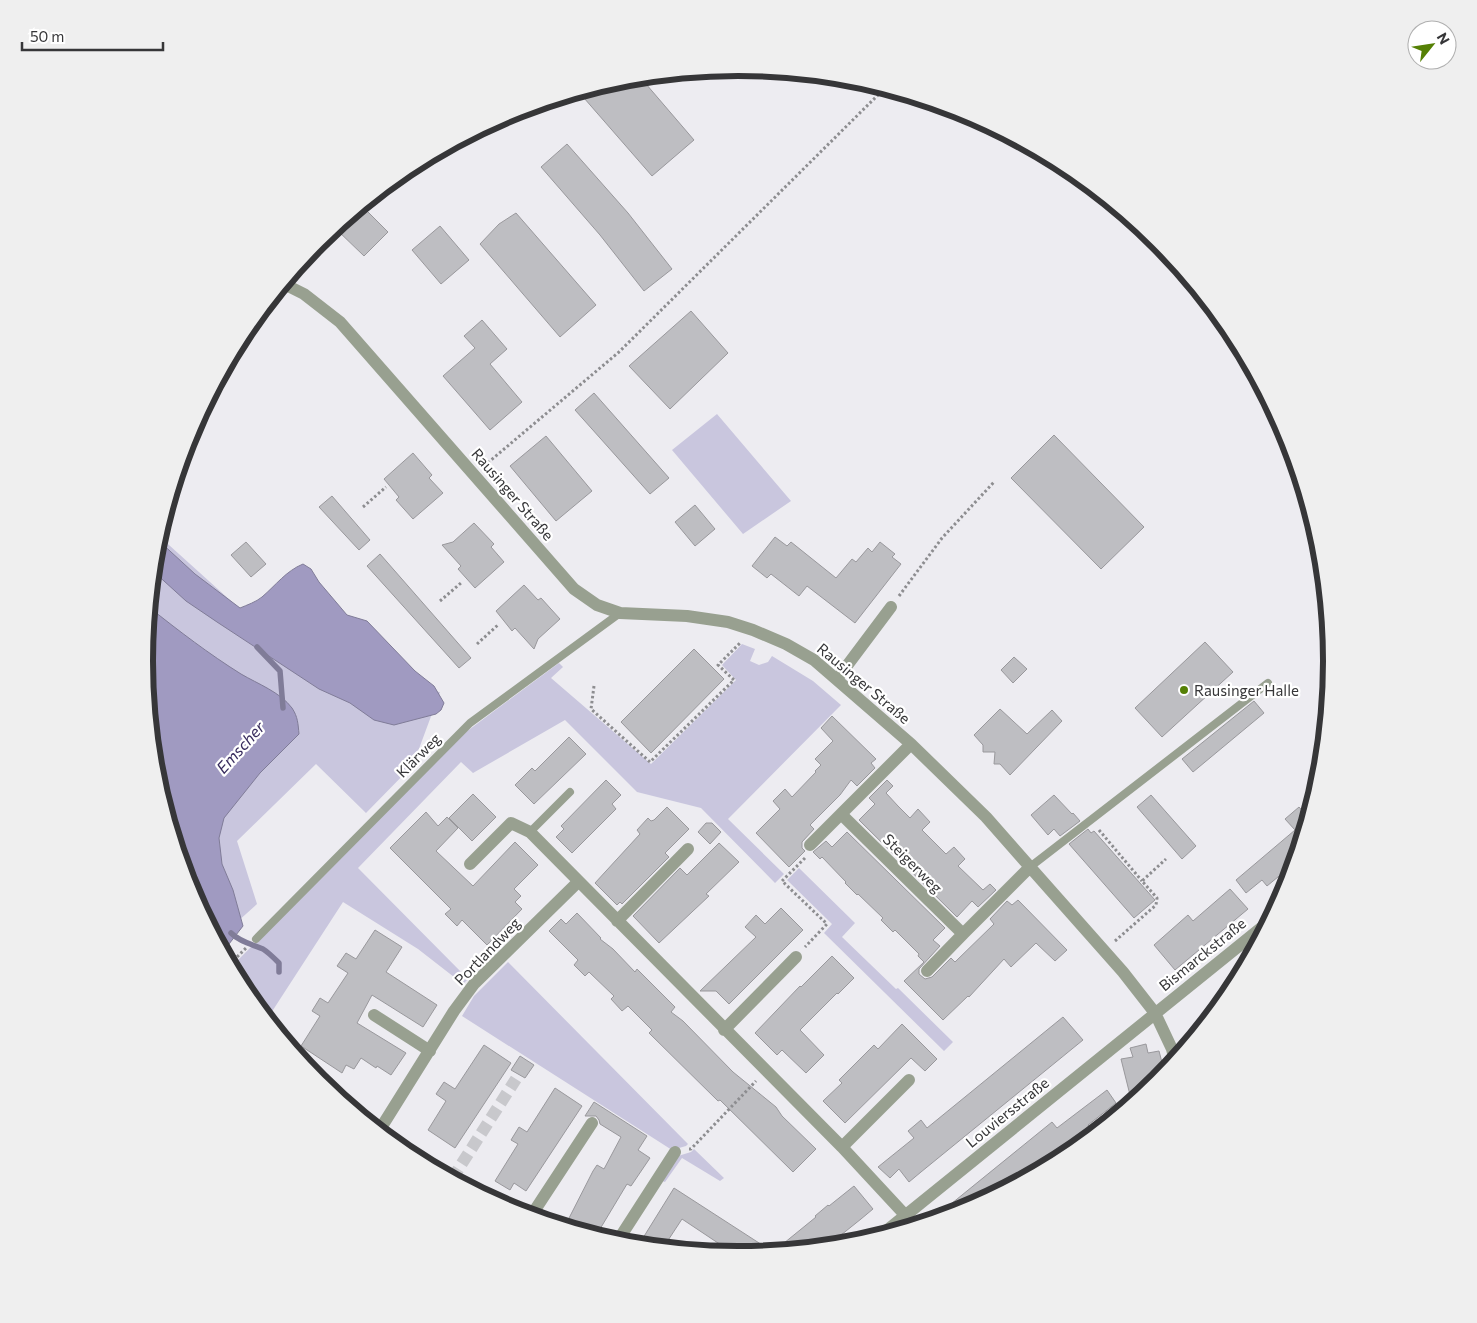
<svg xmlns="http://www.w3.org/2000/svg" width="1477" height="1323" font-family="Commissioner,sans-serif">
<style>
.green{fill:#c9c6de}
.water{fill:#a09ac1;stroke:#807c98}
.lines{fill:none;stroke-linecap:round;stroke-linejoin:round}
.stream{stroke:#807c98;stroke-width:5.5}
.building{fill:#bebec2;stroke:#99989c}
.minor-tunnel{stroke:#c8c8cc;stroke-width:12;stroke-dasharray:12 6;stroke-linecap:butt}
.path{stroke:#8d8d90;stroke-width:3;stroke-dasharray:2.5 2.5;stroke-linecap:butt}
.service{stroke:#98a090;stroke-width:8}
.minor{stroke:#98a090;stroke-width:12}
.poi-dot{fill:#558005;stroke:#fff;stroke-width:2}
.labels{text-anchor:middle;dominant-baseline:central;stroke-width:4.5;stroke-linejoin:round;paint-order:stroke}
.street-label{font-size:15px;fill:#363638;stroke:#fff}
.poi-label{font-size:15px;fill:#363638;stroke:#fff;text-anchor:start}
.water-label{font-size:16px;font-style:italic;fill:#372b5d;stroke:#fff}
.rim{fill:none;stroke:#363638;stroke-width:6}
</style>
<rect width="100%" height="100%" fill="#edecf1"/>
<!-- green -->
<path class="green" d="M717,414L791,501L743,534L672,450Z
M159,536L323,684L440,692L413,765L366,813L316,764L237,841L257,904L217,940L190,889L156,777L145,661L156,545Z
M742,644L755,649L750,661L759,665L768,662L772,656L813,681L841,705L728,819L784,874L775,883L701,808L637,792L565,720L473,773L461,762L358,868L468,979L463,984L418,949L343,902L273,1010L269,1021L244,991L231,967L466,732L559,663L563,667L551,678L651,764L736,680L722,665Z
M799,868L855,923L842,937L896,989L898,988L953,1042L944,1051L824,933L832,924L787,880Z
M508,962L688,1144L686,1146L672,1150L462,1016L474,996Z
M694,1149L724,1178L720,1181L682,1158L665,1182L662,1181L678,1156L691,1152Z"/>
<!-- water -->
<path class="water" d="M158,540L195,574L240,608C247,605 256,602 262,597C276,585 286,571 303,564L311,569L319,582L347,615L367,621L415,671L434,686L444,703L441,710L436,714L394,725L374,720L350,703L319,689L217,622L186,601L153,571Z
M150,608C179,631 209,654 241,674C258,684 280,692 292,708C298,717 298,724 299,734L260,773L224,818L219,838L222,864L233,890L243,926L229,944L222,949L190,889L156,777L145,661Z"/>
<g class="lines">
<!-- stream -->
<path class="stream" d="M257,647L280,671L283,708
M231,933C240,942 251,944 263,949C268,952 274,958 279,963V972"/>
</g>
<!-- building -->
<path class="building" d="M640,77L694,140L652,176L584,98L597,87L623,79Z
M567,144L628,213L672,269L644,291L600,235L541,167Z
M362,206L388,232L364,256L335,228Z
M516,213L596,305L560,337L480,244L499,224Z
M440,226L469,260L441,284L412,250Z
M691,311L728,353L670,409L629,366Z
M482,320L507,349L490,364L522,402L490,430L443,376L475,348L464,336Z
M594,393L669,478L650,494L575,410Z
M1054,435L1144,527L1101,569L1011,478Z
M546,436L592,491L556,521L510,466Z
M413,453L432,475L429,478L443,493L413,519L396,500L399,497L384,479Z
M332,496L370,540L359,550L319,507Z
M695,505L715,529L695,546L675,522Z
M474,523L494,544L491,547L504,562L475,588L458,569L461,566L442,545L453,542Z
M775,537L787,546L791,542L836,578L852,559L856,562L868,548L872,552L880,542L895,554L892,557L901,564L855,623L807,586L799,596L771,574L767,578L752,566Z
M246,542L266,564L251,577L231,555Z
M380,554L471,658L459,668L367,566Z
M524,585L538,600L541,598L560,619L538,639L534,649L515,628L512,631L496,611Z
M1205,642L1233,672L1162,737L1135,708Z
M694,649L724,679L651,753L621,722Z
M1014,657L1027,669L1013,683L1001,670Z
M1254,701L1264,713L1193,772L1182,759Z
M1000,709L1027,734L1052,710L1062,721L1010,775L1000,764H994L995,752H983V745L974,735Z
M832,716L876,759L871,763L875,768L857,786L851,780L840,795L810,825L814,829L802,842V848L805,851L789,867L756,833L780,809L773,801L785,789L792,797L816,772L815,771L821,765L815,759L833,741L821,728Z
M569,737L586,754L534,804L515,785L532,768L535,771Z
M606,780L621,795L612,804L616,809L572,853L556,837L564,829L561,826Z
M887,780L893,786L886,793L898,806L910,818L918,809L930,822L922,830L946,854L954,847L965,859L958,866L983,890L990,884L996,890L978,907L972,901L957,917L859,820L875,804L869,798Z
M473,794L496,817L472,841L449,818Z
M1054,795L1072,814L1073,813L1080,821L1060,836L1054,829L1048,835L1031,815Z
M1151,795L1196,846L1182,859L1137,807Z
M667,807L689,829L665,853L669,857L622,904L620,902L617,905L595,883L640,834L637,830L648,818L651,821L654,820Z
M1299,807L1309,818L1295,863L1267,886L1262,880L1246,893L1236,880L1295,830L1285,819Z
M426,812L438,826L447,817L458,828L436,851L473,886L515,842L538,865L514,889L521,896L515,902L522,909L487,945L462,920L457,926L445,914L451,909L390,848Z
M706,823H712L721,832L710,844L698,832Z
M1088,829L1091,833L1094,831L1155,900L1134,918L1069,844Z
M847,832L945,928L933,940L940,946L919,969V974L925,979L932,977L951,958L955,962L994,924L990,919L1007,901L1012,905L1018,900L1067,950L1055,961L1036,943L1011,967L1004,959L969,997L968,996L943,1020L904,981L924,962L918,956L919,954L895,930L893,932L881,920L883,918L858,894L857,895L845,883L846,882L822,857L820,859L813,852L826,841L832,847Z
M719,843L739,862L706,894L709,896L659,943L633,916L680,868L687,875Z
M1230,889L1248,909L1175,970L1154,945L1188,915L1193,921Z
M781,908L803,930L729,1004L716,991H700L756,937L745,927L756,915L765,924Z
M577,913L601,938L600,939L613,949L635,972L637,969L675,1007L671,1012L683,1021L733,1072L776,1107L782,1116L816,1149L793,1172L720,1100L718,1101L649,1033L652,1030L628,1006L622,1011L611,999L614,996L589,972L585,976L574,965L578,960L549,931L561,919L566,924Z
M375,930L402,947L386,972L437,1005L423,1027L372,995L357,1023L406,1053L391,1075L377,1066L376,1068L361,1058L354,1069L346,1065L342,1073L301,1046L320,1016L312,1011L320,998L328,1003L348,973L337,966L346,953L356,959Z
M832,956L854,978L838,994L837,993L800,1030L824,1055L806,1073L782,1050L777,1055L755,1033L800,986L801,987Z
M1063,1017L1083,1040L921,1172L909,1182L899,1169L890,1178L878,1167L914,1138L908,1131L921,1120L927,1128Z
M902,1024L937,1059L925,1071L911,1058L845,1123L823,1101L842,1083L839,1080L874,1045L878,1049Z
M1146,1044L1148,1053L1159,1051L1165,1074L1158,1082L1132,1103L1121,1059L1133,1057L1130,1048Z
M484,1045L511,1063L455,1148L428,1130L446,1101L436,1094L444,1082L455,1089Z
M520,1056L534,1065L525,1078L511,1070Z
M555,1088L582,1106L526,1191L514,1183L510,1190L495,1181L518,1144L511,1140L519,1127L527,1132Z
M1107,1090L1116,1103L1088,1125L1095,1134L1075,1150L1072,1147L1049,1166L966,1210L930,1221L1052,1122L1057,1128Z
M594,1102L647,1136L638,1150L650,1158L631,1186L627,1184L597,1234L589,1229L586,1233L575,1230L566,1224L593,1171L597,1165L604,1169L621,1137L600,1124L599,1120L596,1116H585Z
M854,1186L873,1209L861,1219L826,1247L773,1252L816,1217L815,1216L828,1205L829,1206Z
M674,1188L773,1252L736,1255L682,1219L663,1248L638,1246Z"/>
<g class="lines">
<!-- minor-tunnel -->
<path class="minor-tunnel" d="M452,1179L516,1079"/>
<!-- path -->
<path class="path" d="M484,466L619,352L885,88
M363,507L386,487
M899,596L942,538L994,482
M440,601L461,583
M477,644L499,624
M594,686L591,709L650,762L734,680L718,665L741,642
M1099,830L1142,881
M805,858L782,881L827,924L805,947
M1115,941L1156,905L1157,898L1142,881L1166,859
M230,964L247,947
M689,1149H691L756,1081
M774,1252L775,1250"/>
<!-- service -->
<path class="service" d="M530,832L570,792
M1030,867L1268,683
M256,939L470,723L620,613"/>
<!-- minor -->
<path class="minor" d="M284,284L304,294L340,322L574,589L597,605L620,613L687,616L728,622L753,630L786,644L814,660L911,744L986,817L1030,867L1123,972L1155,1013L1172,1049L1175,1061
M837,679L891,607
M911,744L841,814L963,934L1030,867
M810,845L841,814
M470,864L511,823L530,832L842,1147L906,1216
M617,921L688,849
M927,971L963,934
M374,1015L430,1051
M724,1030L796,957
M379,1131L454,1011L474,984L578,882
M397,1146L424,1164
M842,1147L909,1080
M531,1216L592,1123
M880,1236L1271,920
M617,1242L675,1152"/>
</g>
<!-- markers -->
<circle class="poi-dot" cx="1184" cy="690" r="5"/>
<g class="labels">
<!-- street labels -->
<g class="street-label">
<text transform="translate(513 494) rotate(49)">Rausinger Straße</text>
<text transform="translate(864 683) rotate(40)">Rausinger Straße</text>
<text transform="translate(418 755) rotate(-45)">Klärweg</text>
<text transform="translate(913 863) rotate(45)">Steigerweg</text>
<text transform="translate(487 951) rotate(-46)">Portlandweg</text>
<text transform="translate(1202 954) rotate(-39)">Bismarckstraße</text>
<text transform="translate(1007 1112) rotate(-39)">Louviersstraße</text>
</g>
<!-- poi labels -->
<g class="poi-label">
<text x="1194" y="690">Rausinger Halle</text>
</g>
<!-- water labels -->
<g class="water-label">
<text transform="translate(240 747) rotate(-48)">Emscher</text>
</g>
</g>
<!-- crop -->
<path d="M0 0H1477V1323H0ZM153 661a585 585 0 1 1 1170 0a585 585 0 1 1-1170 0Z" fill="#efefef" fill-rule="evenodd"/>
<path class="rim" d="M153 661a585 585 0 1 1 1170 0a585 585 0 1 1-1170 0Z"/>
<!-- north arrow -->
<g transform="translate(1432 45) rotate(60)"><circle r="24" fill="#ffffff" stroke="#afafaf"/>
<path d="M0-4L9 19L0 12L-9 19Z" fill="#558005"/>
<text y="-8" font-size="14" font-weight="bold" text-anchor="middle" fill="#363638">N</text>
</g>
<!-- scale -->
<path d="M22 42v8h141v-8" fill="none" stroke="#363638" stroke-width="2.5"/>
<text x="30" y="42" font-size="15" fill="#363638" stroke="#ffffff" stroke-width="4" paint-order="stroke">50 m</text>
</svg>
